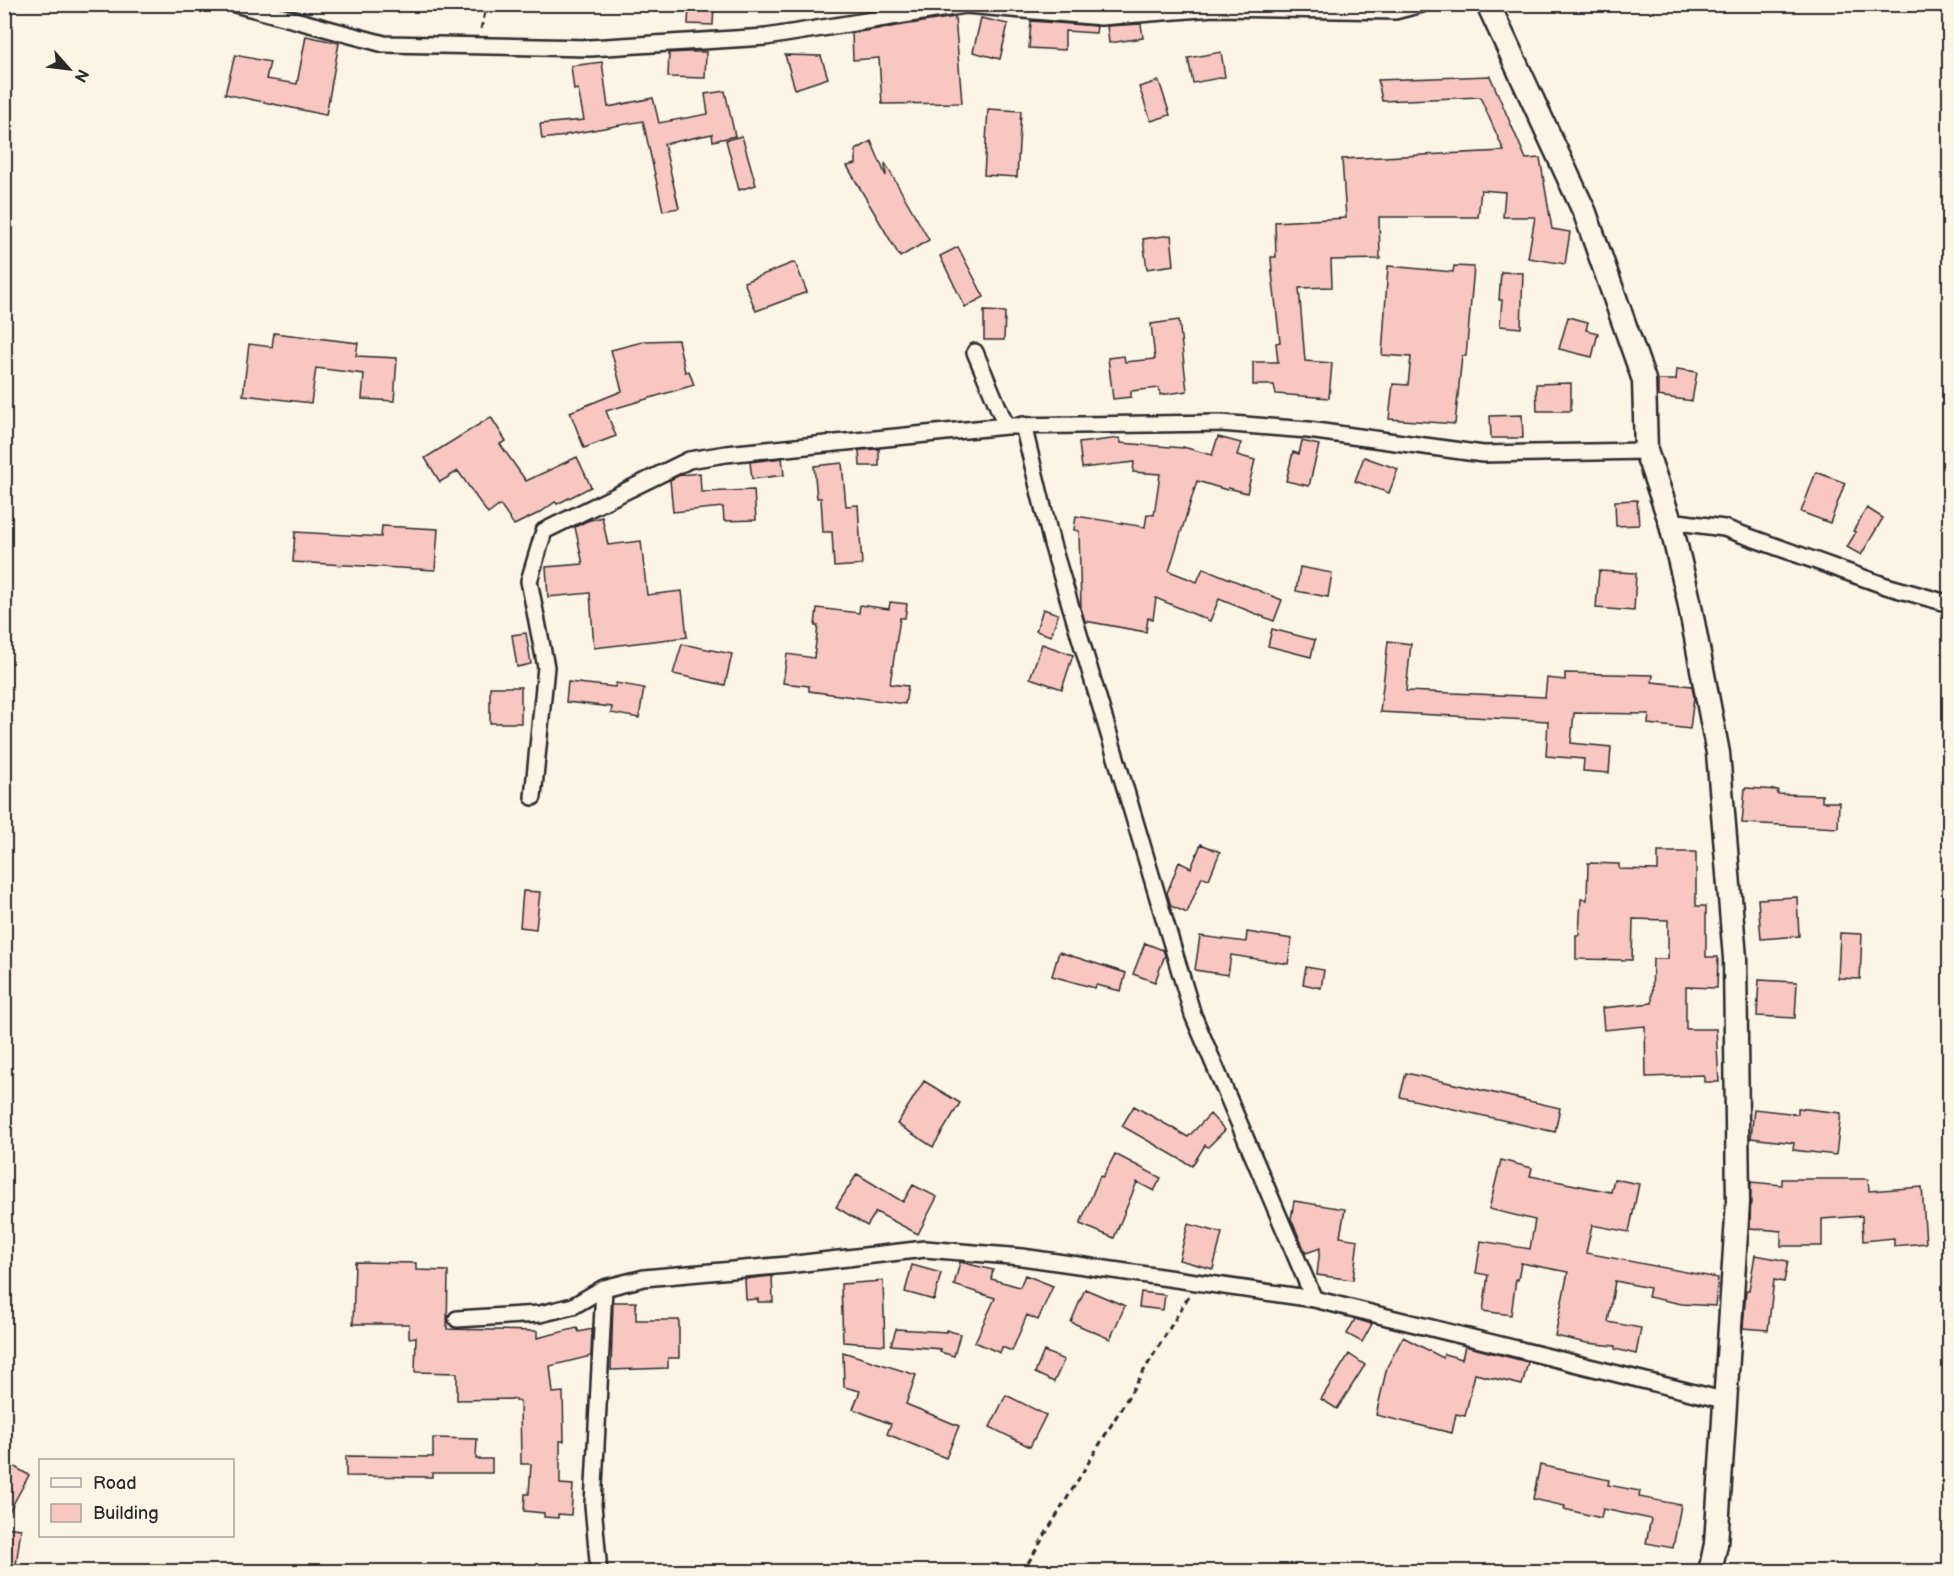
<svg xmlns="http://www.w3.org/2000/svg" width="1954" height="1576" font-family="'Balsamiq Sans',sans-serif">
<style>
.building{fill:#f8c7c1;stroke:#2b2b2b;stroke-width:1.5}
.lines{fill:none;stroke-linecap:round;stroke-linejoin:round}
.street-casing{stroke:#2b2b2b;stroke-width:20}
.secondary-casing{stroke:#2b2b2b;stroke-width:27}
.path{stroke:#2b2b2b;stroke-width:3;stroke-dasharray:6 4.5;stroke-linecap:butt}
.street{stroke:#fcf5e5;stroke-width:15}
.secondary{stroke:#fcf5e5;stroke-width:22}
</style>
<rect width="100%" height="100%" fill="#fcf5e5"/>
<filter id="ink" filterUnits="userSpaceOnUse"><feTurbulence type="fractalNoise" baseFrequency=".0167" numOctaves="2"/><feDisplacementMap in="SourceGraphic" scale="12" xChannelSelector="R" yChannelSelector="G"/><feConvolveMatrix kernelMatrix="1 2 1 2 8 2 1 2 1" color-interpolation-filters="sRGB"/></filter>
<g filter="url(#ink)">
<!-- building -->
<path class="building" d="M689,4L714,5L713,25L688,24Z
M955,17L962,103L882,104L879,58L853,60L852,33Z
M981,18L1008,24L1000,59L973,52Z
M1031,21L1097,26L1096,33L1065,31V50L1029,48Z
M1141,24L1143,38L1109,43L1107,26Z
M306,36L339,43L326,115L225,94L235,55L270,62L266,79L297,84Z
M687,52H706L705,78L668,77L669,53Z
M1221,52L1225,77L1193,83L1188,58Z
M785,55L821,56L828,78L795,89Z
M602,62L608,107L653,98L659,123L708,114L705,94L725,91L735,136L713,141L712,134L664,144L679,208L663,211L643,121L565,135V136L542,139L540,124L584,120L578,89L574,90L571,66Z
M1490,76L1526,159L1540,158L1552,229L1570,232L1565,264L1528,258L1535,217H1503L1505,192L1481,190L1478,217H1379L1380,259L1331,260L1332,287L1299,288L1305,361L1332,363L1329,398L1276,394L1274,385H1253V362H1278L1276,343L1280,342L1272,273L1271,257H1276L1275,222L1346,218L1342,159L1504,151L1480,97L1382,101L1378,80Z
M1159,81L1170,115L1151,121L1139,87Z
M988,109L1021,111L1017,177L984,175Z
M742,136L756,185L739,190L726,140Z
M871,141L886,176L885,163L929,240L900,257L847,166L856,164V150Z
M1171,235L1174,265L1147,269L1143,239Z
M958,247L984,297L965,307L940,256Z
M795,262L807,292L756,311L744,282Z
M1388,266L1453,272L1454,266L1474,267L1466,356H1462L1455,424L1389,419L1393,384L1408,385L1411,357L1382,355Z
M1501,272L1523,273L1521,328L1500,326L1502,300H1499Z
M984,311L1005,312L1004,340H984Z
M1568,317L1588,322L1586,330L1598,333L1592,357L1559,349Z
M1179,320L1187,391L1160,395L1159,388L1131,391V397L1113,399L1108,358L1124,356L1125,362L1155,359L1151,324Z
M274,333L358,343L356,356L397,358L394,401L362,399L364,374L316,368L311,403L243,395L249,344L272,347Z
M678,340L685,372L689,371L694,385L606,411L616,436L584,448L570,412L622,391L611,350L646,341Z
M1677,369L1697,372L1692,401L1658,396V380H1676Z
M1571,383V411H1537L1536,384Z
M1522,415L1523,438H1491L1490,416Z
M491,417L506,441L500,444L526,481L577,457L591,487L557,504L555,502L541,512L514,525L500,505L488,514L458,471L440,482L425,458Z
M1218,437L1241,443L1237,455L1255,460L1247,493L1228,488L1227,490L1197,481L1169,571L1197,582L1203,568L1282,600L1274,621L1219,599L1210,621L1156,598L1153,619L1148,618L1146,632L1085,621L1081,608L1079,531L1074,530L1076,516L1145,527L1147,514L1154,515L1160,474L1133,472L1134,462L1082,468L1079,443L1120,438L1121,443L1183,448V447L1212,455Z
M1302,441L1319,445L1309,486L1286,481L1293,452L1299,454Z
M879,449V466H860L859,450Z
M1364,457L1398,469L1389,493L1355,481Z
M782,458L784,475L752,479L750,462Z
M842,463L846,506L858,505L862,565L834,567L832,532H823L821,498H817L814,466Z
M1816,472L1845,483L1830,523L1801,512Z
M700,473L701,492L754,490L756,520L724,521L723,507L673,512L670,480L680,475Z
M1637,500L1639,525L1616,526L1615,501Z
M1867,508L1883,518L1861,555L1847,547L1856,532L1853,531Z
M602,517L608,545L641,541L647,595L682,591L687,637L594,648L590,593L548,597L546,567L583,564L575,527L587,521Z
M382,526L438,529L435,570L293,562L295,532L381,537Z
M1300,567L1332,573L1328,597L1296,591Z
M1599,571L1636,573L1634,611L1596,608Z
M890,602L907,604L905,618H900L890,684L908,686L905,704L809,691V686L783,683L787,654L814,658L818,626H815L817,608L859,613L860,605L889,609Z
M1043,609L1058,614L1051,636L1036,631Z
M1272,629L1315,640L1311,657L1268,646Z
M526,633L531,664L517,667L512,635Z
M1388,641L1411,644L1406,691L1545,697L1547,678L1565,680V673L1653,675L1652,682L1692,686L1694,697L1690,729L1648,724L1649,714L1574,713L1571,743L1611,747L1609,773L1583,771L1584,759L1546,756L1548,721L1380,712Z
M682,644L732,654L725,685L673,674Z
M1042,644L1073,655L1062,689L1030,678Z
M568,682L615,687L616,683L644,688L639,718L611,713L612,707L566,702Z
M490,687H521V723H490Z
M1745,788L1778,790L1777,794L1822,795V802H1839L1838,828L1742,823Z
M1201,844L1220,852L1209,879L1202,877L1187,913L1171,906L1167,893L1179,862L1191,868Z
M1658,852H1696V906H1706V957H1718L1717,988L1686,987V1029H1716L1719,1082H1704V1075L1646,1077L1645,1026L1604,1030L1602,1008L1652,1003L1653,959H1668V920L1633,919L1632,960L1576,959V935H1579L1581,899L1587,900L1588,863L1619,864V869L1658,870Z
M523,891L540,892L536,929L520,927Z
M1797,897L1799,936L1761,939L1758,899Z
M1247,932L1292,939L1288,964L1231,955L1228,975L1195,970L1200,936L1246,942Z
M1840,933L1862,934L1860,979L1838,978Z
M1145,943L1163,950L1165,955L1155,982L1133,974Z
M1059,952L1126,973L1121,991L1096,985L1095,988L1052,976Z
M1306,967L1324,970L1321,988L1303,984Z
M1759,980L1797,982L1795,1018L1757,1016Z
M1406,1073L1560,1108L1555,1132L1400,1097Z
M924,1081L960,1103L933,1147L897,1124Z
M1134,1106L1188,1137L1210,1114L1225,1130L1208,1147L1205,1145L1192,1166L1122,1126Z
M1798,1108L1841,1113L1836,1155L1793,1150L1794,1143L1751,1138L1754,1109L1798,1114Z
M1115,1154L1161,1178L1154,1191L1137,1182L1114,1238L1080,1224L1100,1176L1103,1177Z
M1501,1160L1532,1168L1530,1176L1611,1192L1614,1179L1639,1184L1629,1232L1592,1225L1586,1253L1718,1278L1715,1306L1682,1304L1648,1297L1650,1288L1615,1281L1608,1322L1641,1328L1636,1354L1615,1349V1346L1587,1343L1555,1336L1568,1272L1521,1263L1518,1280L1516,1279L1511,1315L1483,1311L1488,1275L1476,1273L1481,1241L1530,1249L1535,1220L1489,1209Z
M857,1174L903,1202L913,1185L937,1197L918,1234L876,1212L867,1226L836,1207Z
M1782,1179H1868L1869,1191L1922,1187L1926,1243L1894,1246V1238L1863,1241L1862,1216L1822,1219V1246H1781V1231L1750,1228L1751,1182L1782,1185Z
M1294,1201L1345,1209L1340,1237L1358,1240L1353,1280L1317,1275L1320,1248L1306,1253L1291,1219Z
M1188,1224L1222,1233L1213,1269L1179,1260Z
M1755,1255L1788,1261L1784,1282L1774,1280L1768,1330L1743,1328L1746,1290H1749Z
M355,1262L416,1263V1270L448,1271L447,1329L537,1331V1338L577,1328L579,1332L592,1329L591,1356L550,1366L553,1393L563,1392L564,1441H560V1484L573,1485L571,1515L558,1514V1518L544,1517V1513L524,1511L525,1494H529L531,1464H521L520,1401H516V1399L457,1400V1373L415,1372L416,1337L409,1338V1324H353Z
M960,1262L993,1270L991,1279L1020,1287L1025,1275L1053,1286L1038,1320L1027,1315L1012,1351L1002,1347L1000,1353L975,1342L995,1298L954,1285Z
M912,1265L941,1273L934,1300L905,1292Z
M772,1276L773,1302H758V1299L746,1300L745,1279Z
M883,1281L885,1345L843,1342L841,1284Z
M1085,1289L1125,1306L1110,1339L1071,1322Z
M1141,1292L1165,1295L1163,1310L1139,1307Z
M613,1302H636V1320H679V1358H668V1368L611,1370Z
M1355,1319L1372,1324L1362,1342L1347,1334Z
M896,1329L946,1332V1330L960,1334L954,1356L940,1352L941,1349L891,1345Z
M1403,1337L1443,1358L1444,1354L1462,1359L1465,1346L1528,1362L1522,1385L1475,1374L1465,1416L1456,1414L1452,1433L1376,1415L1387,1367Z
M1044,1351L1064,1360L1054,1382L1035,1373Z
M843,1352L916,1375L906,1404L959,1426L946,1458L887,1434L891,1424L853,1409L860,1391L844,1387Z
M1349,1354L1365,1365L1337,1409L1321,1399Z
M1006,1395L1046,1415L1030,1447L990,1427Z
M433,1438L477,1439L476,1459H492V1473H432V1477L346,1476V1456L433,1457Z
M4,1461L29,1475L4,1521Z
M1540,1465L1609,1480L1608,1485L1640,1491L1639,1497L1681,1505L1673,1548L1646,1543L1651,1519L1603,1509L1601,1518L1564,1509L1565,1506L1533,1499Z
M4,1527L21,1529L15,1572H4Z"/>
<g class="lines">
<!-- street casing -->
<g class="street-casing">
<path id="street" d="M235,4L384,44L590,48L766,37L966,5L1101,17L1214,8L1395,11L1422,4
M975,352L1006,426
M1023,425L1052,544L1193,1015L1314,1299
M1670,521L1724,528L1886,586L1950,604
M533,797L546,667L529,581L544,531L689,460L726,454L1006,426L1220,423L1308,430L1483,454L1646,451
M457,1319L540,1314L573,1306L604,1288L644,1278L787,1265L925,1249L1022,1257L1314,1299L1727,1401
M599,1572L593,1505L604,1288"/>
</g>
<!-- secondary casing -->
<g class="secondary-casing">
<path id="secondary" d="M1488,4L1585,213L1644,380L1646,451L1670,521L1688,596L1718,753L1735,958L1738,1202L1716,1544L1710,1572"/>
</g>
<!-- path -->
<path class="path" d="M481,29L487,4
M1028,1563L1189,1296"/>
<!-- street -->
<use href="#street" class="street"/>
<!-- secondary -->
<use href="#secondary" class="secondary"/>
</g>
</g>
<!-- margin -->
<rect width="1954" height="1576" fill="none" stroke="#fcf5e5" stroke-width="24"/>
<rect x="12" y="12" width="1930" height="1552" fill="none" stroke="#2b2b2b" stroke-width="2" filter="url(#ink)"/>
<!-- legend -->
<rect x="39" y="1459" width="195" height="78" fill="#fcf5e5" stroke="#a8a49b" stroke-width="1.5"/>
<rect x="51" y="1478" width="30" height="9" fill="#fcf5e5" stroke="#a8a49b" stroke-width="1.5"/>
<text x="93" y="1489" font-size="18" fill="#2b2b2b">Road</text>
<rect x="51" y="1504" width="30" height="18" fill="#f8c7c1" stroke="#a8a49b" stroke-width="1.5"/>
<text x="93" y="1519" font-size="18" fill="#2b2b2b">Building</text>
<!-- north arrow -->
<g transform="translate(69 69) rotate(118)" stroke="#fcf5e5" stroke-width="4.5" paint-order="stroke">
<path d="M0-4.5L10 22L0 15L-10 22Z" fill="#2b2b2b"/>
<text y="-9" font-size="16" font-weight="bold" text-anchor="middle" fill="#2b2b2b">N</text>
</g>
</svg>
